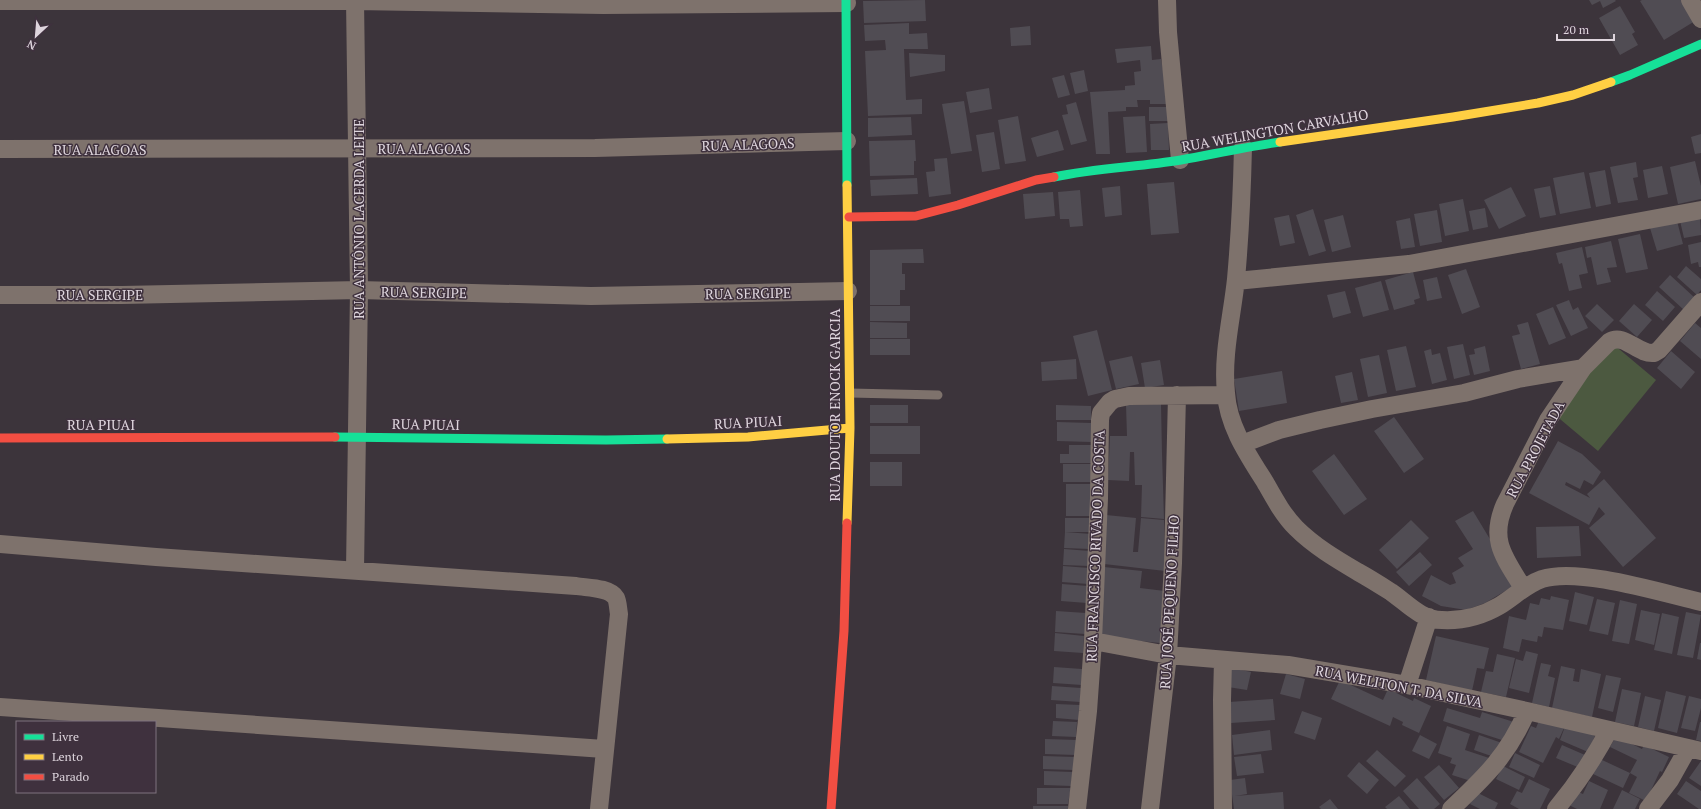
<svg xmlns="http://www.w3.org/2000/svg" width="1701" height="809" font-family="'PT Serif',serif">
<style>
.green{fill:#4c5940}
.building{fill:#504c53}
.lines{fill:none;stroke-linecap:round;stroke-linejoin:round}
.lane{stroke:#7e726c;stroke-width:9}
.street{stroke:#7e726c;stroke-width:18}
.fast{stroke:#16e098;stroke-width:9}
.slow{stroke:#ffcf43;stroke-width:9}
.jam{stroke:#f24e42;stroke-width:9}
.labels{text-anchor:middle;dominant-baseline:central;stroke-width:3;stroke-linejoin:round;paint-order:stroke}
.street-label{font-size:14px;fill:#ded5dd;stroke:#3f313e}
</style>
<rect width="100%" height="100%" fill="#3c343b"/>
<!-- green -->
<path class="green" d="M1613,344L1656,380L1598,451L1554,414Z"/>
<!-- building -->
<path class="building" d="M925,0L926,21L864,23L863,1Z
M1589,0H1615L1616,1L1603,8L1600,1L1592,5Z
M1642,0H1682L1695,21L1664,40L1640,1Z
M1620,6L1635,32L1632,34L1638,45L1620,55L1599,18Z
M909,23V34L927,33L928,49H904L906,100L922,99V114L868,116L865,51L886,50L885,40L865,41L864,25Z
M1030,26L1031,45L1011,46L1010,28Z
M1151,46L1152,60L1161,59L1166,84L1167,104H1150V100H1137L1138,107H1126V111L1108,112L1110,154H1096L1090,92L1125,90V86L1135,85L1134,72L1141,71L1140,60L1117,63L1115,49Z
M909,53L945,55V71L910,77Z
M1084,70L1088,91L1075,94L1070,73Z
M1064,75L1070,95L1058,98L1052,78Z
M989,88L992,109L970,113L966,92Z
M964,101L972,151L951,154L942,104Z
M1076,102L1087,141L1071,145L1062,115L1068,114L1066,105Z
M1149,107H1168V121H1149Z
M1018,116L1026,161L1005,164L998,120Z
M1145,116L1147,152L1126,153L1123,117Z
M911,117L912,135L868,137V118Z
M1168,123L1169,150H1151L1150,124Z
M1058,130L1064,150L1037,157L1031,138Z
M994,132L1000,169L982,172L976,135Z
M1701,134V153L1695,154L1691,137Z
M915,140L916,161H914V175L870,176L869,141Z
M947,158L951,194L929,197L926,172L935,171L934,159Z
M1695,161L1701,186V199L1678,204L1670,167Z
M1636,162L1638,177L1633,178L1638,200L1618,203L1610,167Z
M1662,166L1668,194L1648,198L1643,170Z
M1605,170L1611,204L1596,207L1589,173Z
M1584,172L1591,208L1560,214L1553,178Z
M917,178L918,194L871,196L870,180Z
M1174,182L1179,233L1151,235L1147,184Z
M1120,186L1122,215L1105,217L1102,188Z
M1550,186L1556,215L1540,218L1534,189Z
M1511,187L1526,216L1499,229L1484,200Z
M1080,190L1083,226L1070,227L1069,219H1060L1058,192Z
M1053,192L1055,216L1025,219L1023,194Z
M1463,199L1469,231L1445,236L1439,204Z
M1485,208L1488,227L1473,230L1469,211Z
M1313,209L1326,251L1309,256L1296,215Z
M1437,210L1442,242L1420,246L1414,214Z
M1289,215L1295,243L1280,246L1274,218Z
M1343,215L1351,247L1332,252L1324,220Z
M1700,216L1701,235L1684,238L1680,221Z
M1410,218L1415,247L1401,249L1396,221Z
M1677,221L1683,244L1657,251L1650,228Z
M1640,234L1648,269L1626,273L1618,239Z
M1611,241L1617,267L1607,268L1611,282L1597,285L1591,257L1587,258L1585,247Z
M1701,242V267H1699L1698,262L1691,264L1688,245Z
M1582,247L1588,273L1579,275L1582,288L1569,291L1562,263L1559,264L1556,253Z
M923,249L924,263H902V274H905V290H900V305H870V250Z
M1686,266L1701,279V290L1697,295L1677,277Z
M1466,269L1480,307L1462,314L1448,275Z
M1413,272L1420,298L1414,300L1415,304L1394,310L1385,280Z
M1670,275L1695,298L1684,310L1659,287Z
M1437,277L1442,298L1427,301L1423,280Z
M1381,281L1389,310L1363,317L1355,288Z
M1345,291L1351,313L1333,318L1327,295Z
M1657,291L1675,307L1663,321L1645,305Z
M1569,300L1573,310L1578,307L1588,328L1571,336L1556,305Z
M1597,304L1614,320L1602,332L1585,316Z
M1634,304L1652,320L1637,337L1619,321Z
M870,306H910V321H870Z
M1553,307L1566,338L1549,345L1536,314Z
M870,322L907,323V338H870Z
M1528,322L1540,364L1521,369L1512,336L1520,334L1517,325Z
M1695,323L1701,328V359L1680,341Z
M1097,330L1112,390L1088,396L1073,336Z
M870,339H910V355H870Z
M1463,344L1470,375L1454,379L1447,347Z
M1406,346L1416,387L1396,391L1387,350Z
M1485,346L1490,371L1474,375L1469,355L1475,354L1474,349Z
M1431,349L1432,355L1440,353L1447,380L1432,384L1424,351Z
M1671,351L1695,372L1681,389L1657,368Z
M1379,355L1387,393L1368,397L1360,359Z
M1132,356L1139,384L1116,389L1109,361Z
M1076,359L1077,379L1042,381L1041,362Z
M1160,360L1164,385L1145,388L1141,363Z
M1282,371L1287,403L1239,411L1234,379Z
M1352,372L1358,400L1341,403L1335,376Z
M1161,404L1162,453L1164,519L1141,517L1142,485H1135L1134,452H1130L1129,481L1108,480L1110,436H1127L1126,405Z
M870,405H908V423H870Z
M1056,405L1091,406V420H1056Z
M1394,417L1424,459L1404,473L1374,431Z
M1057,422L1091,423V442L1057,441Z
M870,426H920V454H870Z
M1558,441L1582,454L1601,472L1593,485L1584,480L1580,489L1566,482L1565,485L1590,498L1587,494L1604,479L1656,538L1623,567L1589,528L1605,514L1599,507L1589,525L1529,493Z
M1069,445H1091V463H1060V454H1069Z
M1334,454L1367,499L1344,515L1312,471Z
M870,462H902V486H870Z
M1063,464H1091V482H1063Z
M1066,484H1091V516H1066Z
M1473,511L1517,584L1485,603L1466,610L1441,606L1422,596L1431,575L1450,585L1456,583L1452,573L1464,566L1458,558L1473,549L1455,521Z
M1106,515L1136,518L1133,552H1138L1141,518L1164,520L1165,571L1104,564Z
M1065,518H1091V532H1065Z
M1411,520L1429,538L1397,569L1379,550Z
M1579,526L1581,556L1537,558L1536,527Z
M1065,532L1091,534L1090,549L1064,548Z
M1064,549L1090,551L1089,566L1063,565Z
M1420,552L1432,565L1409,586L1396,572Z
M1063,566L1089,568L1088,584L1062,582Z
M1104,567L1142,571L1140,588L1165,591L1160,643L1101,637Z
M1062,584L1088,586L1087,603L1061,601Z
M1575,592L1594,597L1587,625L1569,621Z
M1551,596L1569,600L1563,630L1544,627L1542,637L1538,636L1537,642L1522,639L1519,652L1503,648L1509,616L1526,620L1530,603L1539,605L1541,598L1550,600Z
M1597,599L1615,603L1608,635L1589,631Z
M1620,600L1637,604L1629,644L1612,641Z
M1641,610L1660,614L1654,645L1635,640Z
M1056,611L1086,613L1085,634L1055,632Z
M1686,612L1701,615L1693,658L1677,655Z
M1662,613L1679,617L1672,654L1654,650Z
M1055,633L1084,636L1083,653L1054,651Z
M1436,636L1489,648L1484,669L1477,668L1472,691L1426,680Z
M1700,643H1701V660L1697,659Z
M1526,651L1538,654L1529,693L1509,688L1516,659L1523,661Z
M1497,654L1515,658L1506,697L1481,692L1486,671L1493,672Z
M1541,663L1551,665L1548,676L1555,678L1549,707L1532,703Z
M1561,666L1575,669L1573,681L1579,682L1581,669L1601,674L1592,717L1552,708Z
M1054,667L1082,669V685L1053,683Z
M1231,668L1251,672L1247,690L1228,687Z
M1286,674L1305,679L1300,699L1280,694Z
M1606,675L1621,678L1613,712L1598,708Z
M1340,680L1383,700L1388,689L1413,701L1414,698L1431,706L1419,733L1402,725L1403,722L1393,717L1390,726L1331,699Z
M1052,686L1081,688L1080,702L1051,700Z
M1622,689L1641,693L1634,726L1615,722Z
M1666,691L1686,696L1677,733L1658,728Z
M1645,696L1661,700L1654,731L1638,727Z
M1689,696L1701,699V708L1695,731L1681,728Z
M1273,699L1275,720L1231,723L1229,702Z
M1056,704L1080,705L1079,720L1056,718Z
M1447,708L1480,718L1482,712L1514,722L1508,742L1443,721Z
M1302,711L1322,718L1315,740L1294,733Z
M1540,718L1564,728L1559,739L1556,737L1543,763L1519,752L1531,726L1536,728Z
M1053,721L1077,722L1076,737L1052,736Z
M1700,722H1701V741L1696,740Z
M1566,724L1595,736L1588,752L1560,740Z
M1447,726L1470,734L1465,750L1489,758L1474,782L1452,775L1456,765L1450,763L1452,758L1438,753Z
M1270,730L1272,750L1234,755L1232,735Z
M1420,735L1437,744L1429,759L1412,751Z
M1479,735L1502,743L1497,758L1474,750Z
M1616,736L1642,749L1644,745L1669,757L1662,772L1660,771L1646,801L1629,793L1637,777L1630,773L1637,760L1610,747Z
M1045,739L1078,740L1076,755L1045,754Z
M1562,745L1585,755L1580,768L1556,758Z
M1377,750L1406,776L1395,787L1366,761Z
M1515,753L1540,765L1534,778L1509,767Z
M1261,754L1264,773L1237,776L1234,757Z
M1043,756L1075,757L1074,770L1043,769Z
M1600,759L1630,773L1623,788L1593,774Z
M1701,761V786L1689,778Z
M1359,762L1379,780L1367,794L1347,776Z
M1439,765L1459,788L1444,800L1424,777Z
M1503,766L1525,777L1519,790L1496,779Z
M1044,771L1073,772L1071,786L1044,785Z
M1245,778L1247,794L1235,796L1283,792L1284,809H1234L1230,780Z
M1417,778L1440,804L1434,809H1419L1403,791Z
M1529,779L1550,789L1540,809H1519L1510,804L1517,791L1522,793Z
M1589,781L1608,790L1600,809H1577L1569,805L1576,791L1583,794Z
M1686,781L1701,791V809H1699L1677,794Z
M1037,788H1071L1068,804H1037Z
M1622,790L1640,799L1635,809H1613Z
M1476,792L1498,803L1495,809H1480L1470,804Z
M1399,796L1410,809H1387L1385,807Z
M1330,799L1338,809H1321L1319,807Z
M1033,806H1068V809H1033Z"/>
<g class="lines">
<!-- lane -->
<path class="lane" d="M850,393L938,395"/>
<!-- street -->
<path class="street" d="M1167,0L1168,32L1180,160
M1690,0L1701,19
M0,1H355L603,5L847,3
M1243,147C1242,191 1240,235 1236,279C1232,317 1222,355 1226,393C1228,426 1248,455 1265,482C1274,498 1283,515 1296,528C1314,546 1336,559 1358,572C1369,578 1380,585 1391,592C1407,603 1421,620 1442,620C1462,621 1482,616 1499,606C1514,597 1525,585 1542,579C1579,567 1662,593 1701,602
M0,149L595,148L847,141
M1236,281L1409,264L1701,210
M0,295H122L359,290L591,296L848,291
M1242,444L1279,430L1320,420L1372,409L1464,393L1518,379L1583,368
M0,544L156,557L576,586C587,588 609,587 616,598C618,602 618,609 619,614L599,809
M355,571L359,290L355,0
M1523,588C1504,557 1489,540 1505,504L1548,420L1583,368L1609,342C1624,332 1638,355 1654,353L1659,350L1701,302
M1093,641L1168,655L1288,665L1407,685L1527,711L1701,751
M1407,685L1429,617
M0,707L604,749
M1077,809L1088,711L1093,641L1099,498L1100,420L1101,413L1110,402L1115,399L1129,396L1226,395
M1150,809L1168,655L1173,563L1177,395
M1223,809L1222,700L1223,660
M1451,809C1485,777 1508,755 1527,711
M1556,809C1577,784 1594,758 1609,730
M1648,809L1670,780L1688,748"/>
<!-- fast -->
<path class="fast" d="M846,0L847,185
M1611,82L1630,75L1701,44
M1054,177C1096,168 1138,167 1181,160C1214,154 1246,147 1280,142
M335,437L606,440L667,439"/>
<!-- slow -->
<path class="slow" d="M1280,142L1453,117L1538,103L1573,95L1611,82
M667,439L748,437L850,428
M847,523L850,428L847,185"/>
<!-- jam -->
<path class="jam" d="M849,217L916,216L958,205L1036,180L1054,177
M0,438L335,437
M831,809L844,631L847,523"/>
</g>
<g class="labels">
<!-- street labels -->
<g class="street-label">
<text transform="translate(1275 130) rotate(-10)">RUA WELINGTON CARVALHO</text>
<text transform="translate(748 144) rotate(-2)">RUA ALAGOAS</text>
<text x="424" y="148">RUA ALAGOAS</text>
<text x="100" y="149">RUA ALAGOAS</text>
<text transform="translate(358 219) rotate(-90)">RUA ANTÔNIO LACERDA LEITE</text>
<text transform="translate(424 292) rotate(1)">RUA SERGIPE</text>
<text transform="translate(748 293) rotate(-1)">RUA SERGIPE</text>
<text x="100" y="294">RUA SERGIPE</text>
<text transform="translate(834 405) rotate(-90)">RUA DOUTOR ENOCK GARCIA</text>
<text transform="translate(748 422) rotate(-3)">RUA PIUAI</text>
<text x="101" y="424">RUA PIUAI</text>
<text transform="translate(426 424) rotate(1)">RUA PIUAI</text>
<text transform="translate(1535 449) rotate(-62)">RUA PROJETADA</text>
<text transform="translate(1095 546) rotate(-88)">RUA FRANCISCO RIVADO DA COSTA</text>
<text transform="translate(1169 602) rotate(-87)">RUA JOSÉ PEQUENO FILHO</text>
<text transform="translate(1399 686) rotate(11)">RUA WELITON T. DA SILVA</text>
</g>
</g>
<!-- legend -->
<rect x="16" y="721" width="140" height="72" fill="#3f313e" stroke="#7f737e"/>
<rect x="24" y="734" width="20" height="6" fill="#16e098" stroke="#7f737e"/>
<text x="52" y="741" font-size="12" fill="#ded5dd">Livre</text>
<rect x="24" y="754" width="20" height="6" fill="#ffcf43" stroke="#7f737e"/>
<text x="52" y="761" font-size="12" fill="#ded5dd">Lento</text>
<rect x="24" y="774" width="20" height="6" fill="#f24e42" stroke="#7f737e"/>
<text x="52" y="781" font-size="12" fill="#ded5dd">Parado</text>
<!-- north arrow -->
<g transform="translate(36 36) rotate(206)" stroke="#3f313e" stroke-width="3" paint-order="stroke">
<path d="M0-3L7 15L0 10L-7 15Z" fill="#ded5dd"/>
<text y="-6" font-size="11" font-weight="bold" text-anchor="middle" fill="#ded5dd">N</text>
</g>
<!-- scale -->
<path d="M1557 34v6h57v-6" fill="none" stroke="#ded5dd" stroke-width="2"/>
<text x="1563" y="34" font-size="12" fill="#ded5dd" stroke="#3f313e" stroke-width="3" paint-order="stroke">20 m</text>
</svg>
